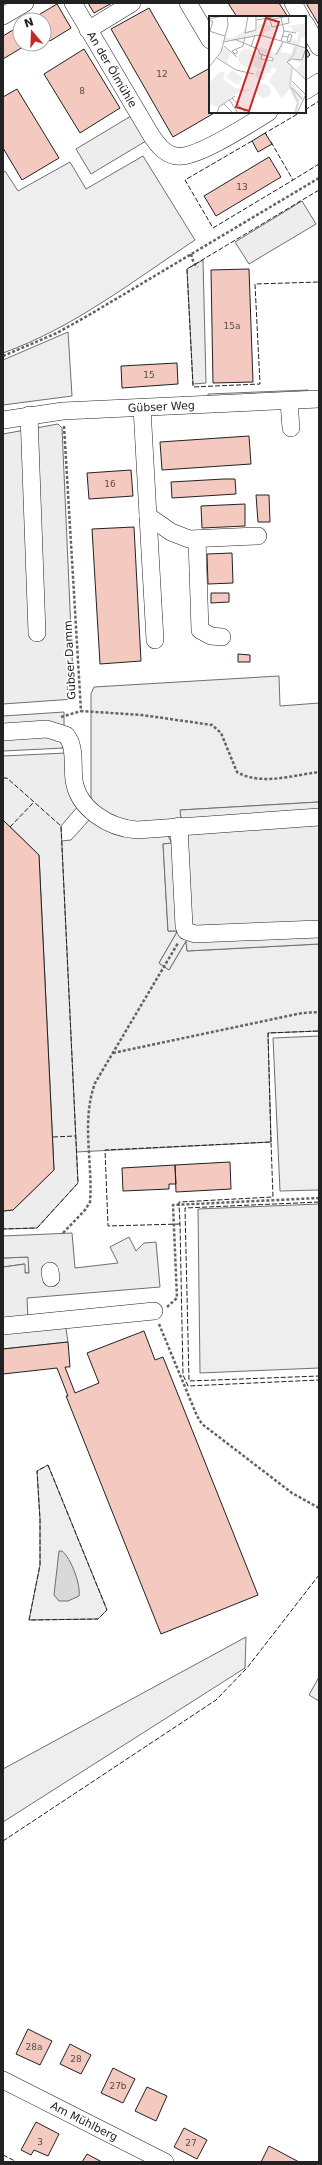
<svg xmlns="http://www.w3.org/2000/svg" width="322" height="2165" font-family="'DejaVu Sans',sans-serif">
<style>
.green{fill:#eee;stroke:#6f6f6f}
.parking{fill:#ededed;stroke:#6f6f6f}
.water{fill:#d9d9d9;stroke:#6f6f6f}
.building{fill:#f3c9c0;stroke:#222}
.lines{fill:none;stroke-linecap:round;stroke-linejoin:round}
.minor-casing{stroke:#222;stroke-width:18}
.path{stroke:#646464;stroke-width:2.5;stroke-dasharray:3 2;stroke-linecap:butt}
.minor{stroke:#fff;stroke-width:17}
.fence{stroke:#222;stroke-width:1;stroke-dasharray:5 2;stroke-linecap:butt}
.labels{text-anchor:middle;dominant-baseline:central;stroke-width:3;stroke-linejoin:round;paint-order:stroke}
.number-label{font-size:9px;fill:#564c4a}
.street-label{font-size:11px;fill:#222;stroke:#fff}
.inset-river{fill:none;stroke:#d9d9d9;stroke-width:2}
.inset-road{fill:none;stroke:#a7a7a7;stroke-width:1}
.view{fill:#c62828;fill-opacity:0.15;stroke:#c62828;stroke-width:2}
.inset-edge{fill:none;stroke:#222;stroke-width:2}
</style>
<rect width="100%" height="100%" fill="#fff"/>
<!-- green -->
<path class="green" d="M143,156L195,240C133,281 73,328 3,353V173L5,171L18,191L70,162L86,189Z
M68,332L72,396L3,405V360Z
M308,390V392L208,398V394Z
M279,676L280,706L319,703V802L181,810V818L168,836L172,843L163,844L168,931H176L177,932L159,963L169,970L186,941L187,951L319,944V1031L268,1033L271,1142L76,1152L61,841L71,840L91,818V694L94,687Z
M319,1036V1190L280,1191L273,1038Z
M319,1204V1368L200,1373L198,1209Z
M29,1257V1273H25L24,1264L3,1267V1258Z
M48,1465L107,1610L98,1619L29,1620L40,1565V1519L37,1471Z
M246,1637L245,1668L3,1822V1769Z
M319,1677V1701L309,1695Z"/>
<!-- parking -->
<path class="parking" d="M131,116L146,141L91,174L76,149Z
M302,201L316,224L249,264L235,242Z
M203,260L206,383L193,384L187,269Z
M58,424L62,428L74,699L3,704V434Z
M64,712V748L3,751V716Z
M66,753L79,805L61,826L78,1183L37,1228L3,1229V1211L13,1210L54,1170L39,855L3,820V756Z
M319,802V944L187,951L186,941L169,970L159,963L177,932L176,931H168L163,844L172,843L168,836L181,818L180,810Z
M72,1233L75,1268L118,1263L110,1247L129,1237L136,1251L144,1243L156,1242L160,1287L27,1298L28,1319L64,1316L68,1342L3,1349V1267L25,1264V1273H29L28,1257L3,1258V1236Z"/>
<!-- water -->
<path class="water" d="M59,1551H62C71,1558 81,1585 79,1596L68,1601H59L54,1595Z"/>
<!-- building -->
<path class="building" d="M88,3H112L94,13Z
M228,3H279L288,17H237Z
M306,3H319V25Z
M57,4L71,28L50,41L46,34L44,35V20H30Z
M149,8L190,79L210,68V112H216L173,137L111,29Z
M18,27L20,31V44H28L3,59V36Z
M305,46L310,55L305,59Z
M84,49L120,108L80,133L44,74Z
M17,89L59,158L22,180L3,148V97Z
M265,133L272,144L258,152L252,141Z
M269,157L281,177L216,216L204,196Z
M249,269L253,382L213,383L211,270Z
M177,363L178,384L122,388L121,366Z
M249,436L251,464L162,470L160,442Z
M131,470L133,496L89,499L87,473Z
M224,479H235L236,494L172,498L171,482Z
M256,495H269L270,522H258Z
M245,504V526L202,528L201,506Z
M134,527L141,661L100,664L92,529Z
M232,553L233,583L208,584L207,554Z
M211,593H229V602L211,603Z
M238,654L250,655V662H238Z
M3,820L39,855L54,1170L13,1210L3,1211Z
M230,1162L231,1189L176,1192L175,1165Z
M175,1165L176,1184H169V1189L123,1191L122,1168Z
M144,1331L155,1360L163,1357L258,1595L161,1634L66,1396H68L57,1368L3,1374V1349L68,1342L70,1367H65L75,1393L99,1383L87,1353Z
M28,2029L52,2041L40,2065L16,2054Z
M70,2044L91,2055L81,2074L60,2064Z
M113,2068L135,2079L123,2103L101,2093Z
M147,2087L167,2096L156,2121L135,2111Z
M36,2122L59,2134L48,2156L34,2150L31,2155L21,2150Z
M184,2128L207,2140L197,2159L174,2147Z
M269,2146L299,2162H261Z
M87,2154L102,2162H82Z"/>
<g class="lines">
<!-- minor casing -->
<g class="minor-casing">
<g id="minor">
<path id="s1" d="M73,3L151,135C157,144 164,154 176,156C195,160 251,123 269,112"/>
<path d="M188,3L210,40"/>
<path d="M293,3L301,17"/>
<path d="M3,16L25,3"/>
<path d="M305,23L319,47"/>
<path d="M88,30L132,3"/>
<path d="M305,91L319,82"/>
<path d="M289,402L291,428"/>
<path d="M142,408L148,516L171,532L189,539L258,536"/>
<path d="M29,415L37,633"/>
<path id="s2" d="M3,420L63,411L319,399"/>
<path d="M148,516L155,640"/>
<path d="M197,539L200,630L211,636L222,637"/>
<path d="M3,732L47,729L66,735C76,747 72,765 74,780C78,809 109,828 137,830L319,817"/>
<path d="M179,826L184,926L186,931L195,934L319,929"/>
<path d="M50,1271L51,1278"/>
<path d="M3,1326L154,1311"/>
<path id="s3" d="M3,2080L165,2162"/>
</g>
</g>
<!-- path -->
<path class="path" d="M191,254L194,264L198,267
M3,356L57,333L89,315L319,178
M64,426L81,711L142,715L212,725L221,733L237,772C260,786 294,775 319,772
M61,717L81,711
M113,1053L302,1013L319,1012
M63,1233L85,1210L90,1202C93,1162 81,1122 95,1083L178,943
M167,1307L177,1298L173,1205L319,1198
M159,1324L197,1416L202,1424L292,1493L319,1508"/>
<!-- minor -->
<use href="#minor" class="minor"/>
<!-- fence -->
<path class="fence" d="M305,110L319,101
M267,135L265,133L301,112
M252,141L185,180L213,228L293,180
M271,142L293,180L319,164
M319,190L187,269L193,387L260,384L255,284L319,282
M3,778H7L61,826L78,1183L37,1228L3,1229
M10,827L34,802
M53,1137L75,1136
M271,1142L268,1033L319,1031
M319,1202L185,1208L189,1381L319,1376
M180,1224L108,1226L105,1150L271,1142L273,1197L179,1202V1204L180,1224L183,1375L188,1386L319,1380
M48,1465L107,1610L98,1619L29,1620L40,1565V1519L37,1471Z
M3,1841L216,1700L247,1668L319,1575
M3,2155L17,2162"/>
</g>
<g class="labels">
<!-- number labels -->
<g class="number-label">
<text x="162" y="74">12</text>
<text x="82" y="91">8</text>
<text x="242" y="187">13</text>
<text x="232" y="326">15a</text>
<text x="149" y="375">15</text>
<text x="110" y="484">16</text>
<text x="34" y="2047">28a</text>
<text x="76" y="2059">28</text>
<text x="118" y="2086">27b</text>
<text x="40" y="2142">3</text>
<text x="191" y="2143">27</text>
</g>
<!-- street labels -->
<g class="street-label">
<text stroke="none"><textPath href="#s1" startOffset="77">An der Ölmühle</textPath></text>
<text stroke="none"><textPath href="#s2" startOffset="159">Gübser Weg</textPath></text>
<text transform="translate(70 660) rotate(-93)">Gübser Damm</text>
<text stroke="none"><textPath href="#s3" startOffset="91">Am Mühlberg</textPath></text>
</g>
</g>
<!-- overview -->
<g transform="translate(209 16)">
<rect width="97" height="97" fill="#fff"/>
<path d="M48,7L61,10L62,14L55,16V19L16,25V22H25L33,16L49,14ZM97,7V22L93,21L90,30L82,27L83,23L88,25L90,16H84L83,11H75ZM75,26L72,36L82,38L85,29L97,32L96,63L87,53L93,47L84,43L79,46L83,50L81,67L95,81L89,87L87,97L89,87L82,71L73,82L60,65L68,53L63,51L61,57H57L55,64L46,61L48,54L57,56L44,50L51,31L67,37L69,31ZM53,38L65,41L64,46L52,44ZM14,31L22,37L18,47L9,42ZM29 42a9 9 0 1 1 18 0a9 9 0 1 1-18 0ZM23,54L34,62L29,69L17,61ZM12,55L16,57L14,63L26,72L44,74L26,78L10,91L0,88V67ZM48 75a7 7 0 1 1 14 0a7 7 0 1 1-14 0Z" fill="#eee" fill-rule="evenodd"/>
<path class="inset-river" d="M79,44L84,40L87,31M83,52L81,70L89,87L86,97"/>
<path class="inset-road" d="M39,0L36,17L47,14V1M60,0L63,11L80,7L79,0M0,3L13,0M48,4L69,0M60,4L79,0M0,5H4L1,15M0,15L16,20M75,15L87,17M73,20L79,21L80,18L83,19L81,26L78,25L79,21M25,23L49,33L51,38L64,42V45L52,43L53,38M72,25L75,15L72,2M14,26L51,19L97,32M15,30L28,41M42,31L46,19M97,32L93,44L83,43L78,46L97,64M27,34L29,36L26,38L23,35L34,30L36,21M67,39L74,26M8,42L27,54L45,58M0,51L12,36L19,9L18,0M83,65L96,78M83,72L93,83M23,82L37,97M20,83L29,97M15,88L24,97M8,97L10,91L26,80M88,97L97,78"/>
<path class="view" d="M57,2L70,6L40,95L27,91Z"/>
<rect width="97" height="97" class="inset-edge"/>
</g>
<!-- border -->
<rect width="322" height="2165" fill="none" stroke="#222222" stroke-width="8"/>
<!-- north arrow -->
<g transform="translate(32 32) rotate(341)"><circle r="19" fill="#ffffff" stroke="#a7a7a7"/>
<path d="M0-3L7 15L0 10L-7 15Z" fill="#c62828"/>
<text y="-6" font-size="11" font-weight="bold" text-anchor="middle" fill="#222222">N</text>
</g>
</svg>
